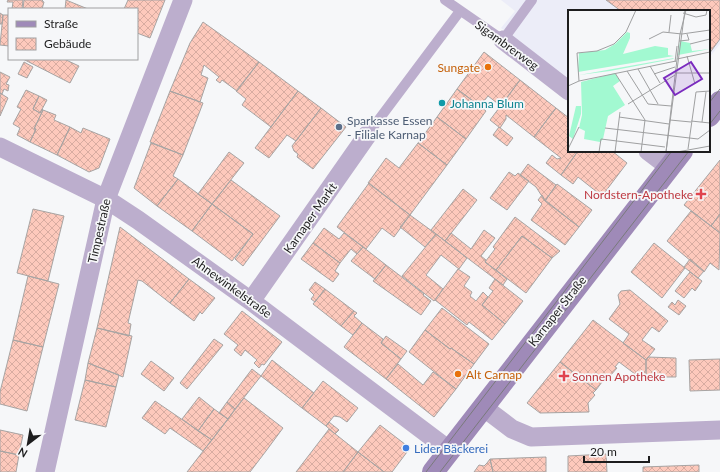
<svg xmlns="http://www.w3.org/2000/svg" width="720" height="472" font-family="Lato,sans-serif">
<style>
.built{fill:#ecedf8}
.building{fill:url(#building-cross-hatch);stroke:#a7a4a3}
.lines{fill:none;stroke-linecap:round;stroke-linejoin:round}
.service{stroke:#bcaecd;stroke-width:10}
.minor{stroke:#bcaecd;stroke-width:19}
.secondary{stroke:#9f8ab8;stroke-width:22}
.tram{stroke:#797a7b;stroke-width:1}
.food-dot{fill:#e8710a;stroke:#f6f7f9;stroke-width:1.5}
.culture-dot{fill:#0f9aa8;stroke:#f6f7f9;stroke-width:1.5}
.service-dot{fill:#5c6f8a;stroke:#f6f7f9;stroke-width:1.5}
.health-dot{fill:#e0444e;stroke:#f6f7f9;stroke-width:1.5}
.shop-dot{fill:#3f7fe0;stroke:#f6f7f9;stroke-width:1.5}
.labels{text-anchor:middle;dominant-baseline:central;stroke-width:3.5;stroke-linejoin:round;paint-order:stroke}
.street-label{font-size:12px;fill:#1d1d1e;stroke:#f6f7f9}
.food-label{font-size:12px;fill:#c56008;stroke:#f6f7f9;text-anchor:end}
.culture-label{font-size:12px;fill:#0d838f;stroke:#f6f7f9;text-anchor:start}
.service-label{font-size:12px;fill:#4e5e75;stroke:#f6f7f9;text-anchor:start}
.health-label{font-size:12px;fill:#be3a42;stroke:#f6f7f9;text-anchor:end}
.shop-label{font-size:12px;fill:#366cbe;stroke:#f6f7f9;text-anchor:start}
.inset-road{fill:none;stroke:#9fa0a1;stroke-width:1}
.view{fill:#7b2cbf;fill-opacity:0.15;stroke:#7b2cbf;stroke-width:2}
.inset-edge{fill:none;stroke:#1d1d1e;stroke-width:2}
</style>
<defs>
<pattern id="building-cross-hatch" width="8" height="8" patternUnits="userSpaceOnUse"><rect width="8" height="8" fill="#fdc9bc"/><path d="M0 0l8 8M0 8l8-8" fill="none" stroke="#d8aca1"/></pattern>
</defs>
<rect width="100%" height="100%" fill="#f6f7f9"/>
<!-- built -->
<path class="built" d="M501,0H720V44L709,58V11H569V79L501,28L515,11Z"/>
<!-- building -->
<path class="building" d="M8,0H23L22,9H12L13,2H7Z
M24,0H43L42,1L44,2L42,9H23Z
M66,0L88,9H65Z
M128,0H165L150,38L137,33V9H124Z
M606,0H720V39L709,54V11H621Z
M0,13L3,15L2,24H0Z
M3,15H9V46L0,45Z
M203,22L259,62L237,91L222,80L220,83L216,80L219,77L204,65L201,75L208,78L200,102L170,91L190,43Z
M484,52L520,80L501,106L488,96L480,106L457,89Z
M23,59H64L79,66L70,83Z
M24,62L33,67L27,78L18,74Z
M259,62L298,91L271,127L242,105L246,99L236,91Z
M0,72L10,77L6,84L9,85L8,91L4,89L2,94L0,93Z
M520,80L556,108L534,137L506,115V119L500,128L490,120Z
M457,89L486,111L466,139L437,117Z
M26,90L39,96L33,109L40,113L42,109L43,110L34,129H36L30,142L17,135L20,128L13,124L21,109L17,107Z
M170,91L203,103L183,155L150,142Z
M298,91L321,108L296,141L287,135L269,158L255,148Z
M0,93L8,98L0,116Z
M39,96L47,100L40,113L33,109Z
M321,108L346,127L313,169L297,157L298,154L294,151L292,146Z
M556,108L569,118V151H578L561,175L546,163L552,155L557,159L561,158L534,137Z
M43,110L56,115L54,120L70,127L57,155L30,142L36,129H34Z
M437,117L466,139L447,165L418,143Z
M70,127L81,133L83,128L110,139L99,168L89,172L57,155Z
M499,127L513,138L507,146L493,135Z
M151,143L183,155L173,176L178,179L157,206L134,188Z
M418,143L447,165L410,215L368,183L386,158L399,168Z
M578,151H612L627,163L602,196L578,177L573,184L561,175Z
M229,152L244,163L212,204L198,194Z
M720,160V214L711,226L684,205Z
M528,164L556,185L545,201L536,187L520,175Z
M509,172L515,176L518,173L529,181L507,210L490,198Z
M178,179L212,204L192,231L157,206Z
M231,180L280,216L243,266L235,259L253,234L212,204Z
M369,183L410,215L394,237L382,228L366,249L337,227Z
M557,184L592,210L579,227L545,201Z
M463,189L477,200L445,241L431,230Z
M542,195L545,200L579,227L565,245L531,220L542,204L538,200Z
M212,204L253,234L232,261L192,231Z
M33,209L64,216L48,281L17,273Z
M691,211L720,233L719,270L710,263L704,272L667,241Z
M720,214V233L711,226Z
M410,215L436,234L425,247L400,227Z
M515,217L560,251L552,258L522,236L496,270L485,262L495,249L493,247Z
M120,227L189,279L170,303L142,281L138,280L128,323L131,324L129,336L97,328Z
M324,228L339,239L344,233L363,247L357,254L351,249L340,263L313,243Z
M484,230L495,238L481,256L486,260L485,262L507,279L503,285L445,241L451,233L471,249Z
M436,234L467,258L459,269L441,255L426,275L443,289L434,301L402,276Z
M522,236L552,258L526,293L496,270Z
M313,243L340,263L335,271L339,274L333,282L301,259Z
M654,243L685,268L662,298L631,272Z
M363,247L386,265L375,279L351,261Z
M690,259L704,271L698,278L684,267Z
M386,265L424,294L423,295L431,301L421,315L373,281Z
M458,269L470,277L464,286L472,292L470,296L476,301L483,292L488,297L482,305L505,324L492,340L469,322L467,325L435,300Z
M690,272L702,281L695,291L692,288L684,298L675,291Z
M28,276L59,284L43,347L13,340Z
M189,279L215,298L202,314L200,312L194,321L170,303Z
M495,279L523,301L505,324L482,305L493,291L489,288Z
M315,282L325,289L315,302L311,299L314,295L309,290Z
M325,289L354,311L341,326L313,304Z
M630,290L668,321L659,332L652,327L642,340L655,349L646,360L623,343L629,334L609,319L620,304L618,295L621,291Z
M678,300L686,306L679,315L668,307L672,302L675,305Z
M442,308L489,344L474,364L451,348L450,349L425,330Z
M242,311L282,342L264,365L262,364L259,368L254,363L257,360L245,350L241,356L234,350L238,345L224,334Z
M354,311L357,313L354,316L362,323L353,335L341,326Z
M593,320L646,360V377H639L619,362L615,367L617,368L610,376L608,374L596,390L560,362Z
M362,323L383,339L381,343L401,359L386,379L344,347Z
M97,328L132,336L123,377L88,363Z
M425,330L450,349L451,348L474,364L456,389L409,352Z
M386,336L407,351L401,359L381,343Z
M214,339L223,345L187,389L180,383Z
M13,340L43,347L27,411L0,404V392Z
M648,357L676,358V377H646V360Z
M720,359V390L690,391L689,360Z
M272,360L314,393L302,408L261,376Z
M151,361L174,378L164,391L141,374Z
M560,362L596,390L593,393L595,395L588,403L589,412L540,413L527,403Z
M88,363L119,375L116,387L85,380Z
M398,364L423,385L433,372L456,389L434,417L386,379Z
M252,369L261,376L235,409L227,402Z
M85,380L116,387L106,427L75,420Z
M323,381L358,408L347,422L340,417L334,416L326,426L302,408Z
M199,397L214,409L198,431L182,419Z
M244,398L283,428L266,451L250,472H187Z
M155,401L212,440L203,451L170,428L165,434L142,418Z
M227,402L235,409L228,419L219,413Z
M214,409L228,419L212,440L198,431Z
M329,422L339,430L335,434L326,426Z
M380,425L410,448L392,472H384L358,452Z
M329,429L358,452L343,472H296Z
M0,430L23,435L19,454V455L0,451Z
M0,451L19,455L16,472H0Z
M358,452L384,472H343Z
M606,454L607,472H568V456Z
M546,457V472H493L490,459Z
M490,459L493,472H474L479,465L484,466L487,463Z
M699,465V472H643V467Z"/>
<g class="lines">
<!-- service -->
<path class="service" d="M445,0L503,40L532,0
M368,134L460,11"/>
<!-- minor -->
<path class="minor" d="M503,40L569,91
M0,147L106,199L138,220L251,301L449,450
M648,151L669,167
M251,301L368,134
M483,407L512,429L531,437L720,430
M45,472L106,199L183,0"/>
<!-- secondary -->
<path class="secondary" d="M709,116L720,102
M433,472L682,151"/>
<!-- tram -->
<path class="tram" d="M709,103L720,89
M709,125L720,111
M426,472L672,151
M440,472L689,151"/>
</g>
<!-- markers -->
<g class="food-dot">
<circle cx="488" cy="67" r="4"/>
<circle cx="458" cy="374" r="4"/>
</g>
<circle class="culture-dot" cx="442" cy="103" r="4"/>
<circle class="service-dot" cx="339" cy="127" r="4"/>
<g class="health-dot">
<path d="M699 188h4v4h4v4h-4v4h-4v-4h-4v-4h4z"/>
<path d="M562 370h4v4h4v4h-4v4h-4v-4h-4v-4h4z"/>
</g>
<circle class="shop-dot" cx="406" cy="448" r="4"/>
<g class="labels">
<!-- street labels -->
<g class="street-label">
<text transform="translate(507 45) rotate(36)">Sigambrerweg</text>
<text transform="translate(310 218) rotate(-55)">Karnaper Markt</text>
<text transform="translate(99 231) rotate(-77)">Timpestraße</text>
<text transform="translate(232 287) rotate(36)">Ahnewinkelstraße</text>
<text transform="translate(557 311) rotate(-52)">Karnaper Straße</text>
</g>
<!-- food labels -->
<g class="food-label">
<text x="480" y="67">Sungate</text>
<text x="466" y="374" text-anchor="start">Alt Carnap</text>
</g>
<!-- culture labels -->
<g class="culture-label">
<text x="450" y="103">Johanna Blum</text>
</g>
<!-- service labels -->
<g class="service-label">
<text x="347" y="120">Sparkasse Essen<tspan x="347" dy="14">- Filiale Karnap</tspan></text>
</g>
<!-- health labels -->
<g class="health-label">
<text x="693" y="194">Nordstern-Apotheke</text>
<text x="572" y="376" text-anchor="start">Sonnen Apotheke</text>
</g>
<!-- shop labels -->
<g class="shop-label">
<text x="414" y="448">Lider Bäckerei</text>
</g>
</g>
<!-- overview -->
<g transform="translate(568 10)">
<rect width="142" height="142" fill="#f6f7f9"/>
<path d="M112,31L122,33L124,41L142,39L110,45ZM106,48L105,49L42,61L11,65ZM47,63L52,71L45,76L57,95L40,106L35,129L32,132L16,129L17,121L11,118L14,105L13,72Z" fill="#a2f9d1"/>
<path d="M59,22L62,23V28L55,44L87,36L100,38V45L106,46L10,62L11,43L37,40L47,34ZM8,96H13V104L5,129L1,126Z" fill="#a2f9d1"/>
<path class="inset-road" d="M115,3L128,7L138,5L139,0M101,22L103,5M81,29L95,22L114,24L142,20M111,31L121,30L119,24M122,34L142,29M119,46L127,74M109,49L142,42M107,52L109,36M82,56L92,73M70,59L90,94M59,61L80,94L103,96M47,63L77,110L73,142M107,63H142M86,64L107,57M11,71L9,43L29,41L46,34L58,22L68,0M0,76L11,71L108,51M60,94L107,65M51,107L101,114M102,110L123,112M123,111L142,113M134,112L138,82M37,118L130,129L142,120M0,139L11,117M120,139L128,82L142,81M31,142L33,129L97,137M47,142L52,102M98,142L112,24L118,0M98,142L117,0M109,142L142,136"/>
<path class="view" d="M123,52L134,69L107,85L96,68Z"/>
<rect width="142" height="142" class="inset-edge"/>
</g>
<!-- legend -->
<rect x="8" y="8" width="130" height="52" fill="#f6f7f9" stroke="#9fa0a1"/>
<rect x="16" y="21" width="20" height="6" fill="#9f8ab8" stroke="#9fa0a1"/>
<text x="44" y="28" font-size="12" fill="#1d1d1e">Straße</text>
<rect x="16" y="38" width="20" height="12" fill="url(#building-cross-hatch)" stroke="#9fa0a1"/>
<text x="44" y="48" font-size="12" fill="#1d1d1e">Gebäude</text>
<!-- north arrow -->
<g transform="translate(28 444) rotate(211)" stroke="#f6f7f9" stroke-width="3" paint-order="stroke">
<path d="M0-3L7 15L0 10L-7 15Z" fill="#1d1d1e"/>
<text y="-6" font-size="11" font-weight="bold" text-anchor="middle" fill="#1d1d1e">N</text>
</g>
<!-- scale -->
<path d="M584 456v6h65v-6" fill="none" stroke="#1d1d1e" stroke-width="2"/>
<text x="590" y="456" font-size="12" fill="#1d1d1e" stroke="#f6f7f9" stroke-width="3" paint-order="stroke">20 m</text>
</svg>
